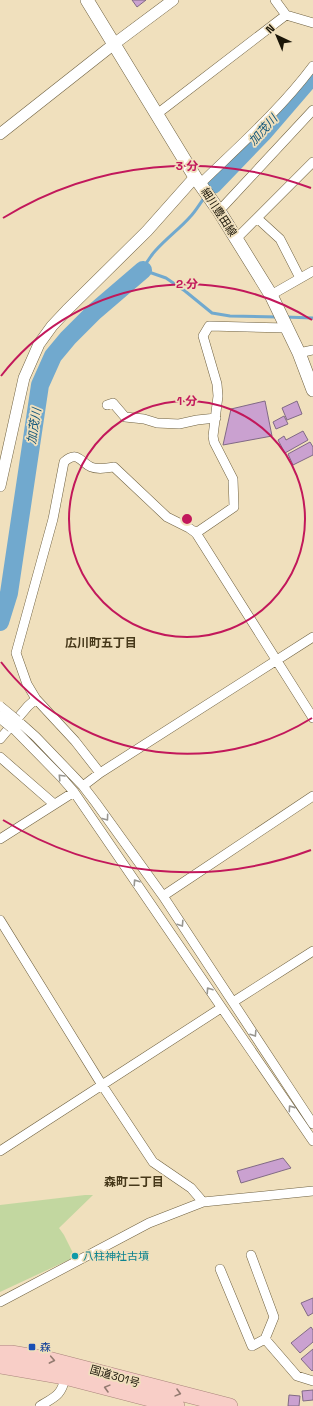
<svg xmlns="http://www.w3.org/2000/svg" width="313" height="1406" font-family="'Space Grotesk','Noto Sans JP',sans-serif">
<style>
.green{fill:#c2d7a0}
.lines{fill:none;stroke-linecap:round;stroke-linejoin:round}
.stream{stroke:#71a9ce;stroke-width:3}
.river{stroke:#71a9ce;stroke-width:18}
.building{fill:#caa1d0;stroke:#816a85}
.minor-casing{stroke:#6f6141;stroke-width:10}
.tertiary-casing{stroke:#6f6141;stroke-width:12}
.secondary-casing{stroke:#6f6141;stroke-width:14}
.trunk-casing{stroke:#a9857b;stroke-width:16}
.minor{stroke:#fff;stroke-width:9}
.tertiary{stroke:#fff;stroke-width:11}
.secondary{stroke:#fff;stroke-width:13}
.trunk{stroke:#f8cec7;stroke-width:15}
.minor-bridge-casing{stroke:#6f6141;stroke-width:10;stroke-linecap:butt}
.tertiary-bridge-casing{stroke:#6f6141;stroke-width:12;stroke-linecap:butt}
.minor-bridge{stroke:#fff;stroke-width:9}
.tertiary-bridge{stroke:#fff;stroke-width:11}
.oneway{stroke:#989690}
.oneway2{stroke:#947b71}
.ring{fill:none;stroke:#c2185b;stroke-width:2}
.culture-dot{fill:#0f9aa8;stroke:#f0e0bd;stroke-width:1.5}
.transit-dot{fill:#1a4fb4;stroke:#f0e0bd;stroke-width:1.5}
.labels{text-anchor:middle;dominant-baseline:central;stroke-width:3.5;stroke-linejoin:round;paint-order:stroke}
.street-label{font-size:11px;fill:#1a1508;stroke:#f0e0bd}
.culture-label{font-size:11px;fill:#0d838f;stroke:#f0e0bd;text-anchor:start}
.transit-label{font-size:11px;fill:#164399;stroke:#f0e0bd;text-anchor:start}
.water-label{font-size:12px;font-style:italic;fill:#13567b;stroke:#f0e0bd}
.neighbourhood-label{font-size:12px;font-weight:bold;fill:#46381a;stroke:#f0e0bd}
.centre{fill:#c2185b;stroke:#f0e0bd;stroke-width:2}
.ring-label{font-size:12px;text-anchor:middle;font-weight:bold;fill:#c2185b;stroke:#f0e0bd;stroke-width:3.5;stroke-linejoin:round;paint-order:stroke}
</style>
<rect width="100%" height="100%" fill="#f0e0bd"/>
<!-- green -->
<path class="green" d="M85,1195H93L59,1228L64,1235L75,1257L0,1292V1205Z"/>
<g class="lines">
<!-- stream -->
<path class="stream" d="M205,197C200,203 196,211 190,217C176,233 151,249 143,270L166,278L185,291L212,313L230,316L278,317
M285,317L313,318"/>
<!-- river -->
<path class="river" d="M213,185L263,133L313,75
M0,622L9,593L40,385L53,356L68,338L94,312L143,270"/>
</g>
<!-- building -->
<path class="building" d="M132,0H146L137,7Z
M265,401L272,436L223,445L231,409Z
M297,401L302,414L287,420L282,408Z
M284,416L288,424L276,429L273,422Z
M303,431L308,440L285,453L278,440L284,436L286,440Z
M310,442L313,447V455L293,465L288,454Z
M283,1158L291,1168L241,1183L237,1171Z
M313,1298V1313L308,1316L301,1303Z
M311,1327L313,1330V1342L300,1353L291,1343Z
M313,1349V1370L312,1371L301,1359Z
M313,1390V1400L303,1401L302,1391Z
M289,1395L300,1396L299,1406H288Z"/>
<g class="lines">
<!-- minor casing -->
<g class="minor-casing">
<path id="minor" d="M286,15L313,23
M157,114L286,15L275,0
M200,184C239,146 281,109 313,66
M219,211L313,110
M257,218L280,239L300,278
M236,239L313,162
M271,295L313,271
M288,328L209,326L203,336L217,384L218,396L213,436L214,442L233,479L234,507L196,533L313,718
M299,353L313,350
M107,405L113,403L125,417L144,419L157,423L179,424L197,420L216,418
M36,699L27,684L16,653L53,519L64,462C78,450 80,462 91,467C98,470 107,468 114,467L167,517L189,528L196,533
M17,720L36,737L83,786L96,803L163,896L313,1124
M12,727L61,777L74,792L313,1141
M0,739L28,706L36,699L75,741L100,773
M0,757L54,804
M83,786L100,773L313,637
M0,839L74,792
M163,896L313,796
M0,920L102,1085L153,1162L191,1188L203,1202
M233,1002L313,951
M0,1151L221,1008
M251,1255L274,1317L265,1339L297,1376L313,1381
M220,1269L252,1346L265,1339
M0,1302L149,1223L203,1202L313,1191
M40,1406C55,1397 62,1395 65,1377"/>
</g>
<!-- tertiary casing -->
<g class="tertiary-casing">
<path id="tertiary" d="M0,134L114,44L173,0
M0,486L24,378L39,344L52,326L67,310L147,231L195,177"/>
</g>
<!-- secondary casing -->
<g class="secondary-casing">
<path id="secondary" d="M87,0L195,177L219,211L271,295L299,353L313,390"/>
</g>
<!-- trunk casing -->
<g class="trunk-casing">
<path id="trunk" d="M0,1353H11L52,1360L230,1406
M0,1366L65,1377L177,1406"/>
</g>
<!-- minor -->
<use href="#minor" class="minor"/>
<!-- tertiary -->
<use href="#tertiary" class="tertiary"/>
<!-- secondary -->
<use href="#secondary" class="secondary"/>
<!-- trunk -->
<use href="#trunk" class="trunk"/>
<!-- minor-bridge casing -->
<g class="minor-bridge-casing">
<path id="minor-bridge" d="M0,706L17,720"/>
</g>
<!-- tertiary-bridge casing -->
<g class="tertiary-bridge-casing">
<path id="tertiary-bridge" d="M0,717L12,727"/>
</g>
<!-- minor-bridge -->
<use href="#minor-bridge" class="minor-bridge"/>
<!-- tertiary-bridge -->
<use href="#tertiary-bridge" class="tertiary-bridge"/>
</g>
<!-- one-way arrows -->
<defs><path id="oneway-chevron" d="M-2-3.5L2.5 0L-2 3.5" fill="none" stroke-width="1.6" stroke-linecap="round" stroke-linejoin="round"/></defs>
<g class="oneway">
<use href="#oneway-chevron" transform="translate(61 777) rotate(-133)"/>
<use href="#oneway-chevron" transform="translate(106 818) rotate(54)"/>
<use href="#oneway-chevron" transform="translate(136 882) rotate(-124)"/>
<use href="#oneway-chevron" transform="translate(181 924) rotate(57)"/>
<use href="#oneway-chevron" transform="translate(209 990) rotate(-124)"/>
<use href="#oneway-chevron" transform="translate(254 1034) rotate(57)"/>
<use href="#oneway-chevron" transform="translate(291 1108) rotate(-125)"/>
</g>
<g class="oneway2">
<use href="#oneway-chevron" transform="translate(52 1360) rotate(11)"/>
<use href="#oneway-chevron" transform="translate(107 1388) rotate(-165)"/>
<use href="#oneway-chevron" transform="translate(178 1393) rotate(15)"/>
</g>
<!-- distance rings -->
<g class="ring">
<circle cx="187" cy="519" r="118"/>
<path d="M312 718A235 235 0 0 1 1 662M1 376A235 235 0 0 1 312 320"/>
<path d="M311 850A353 353 0 0 1 3 820M3 218A353 353 0 0 1 311 188"/>
</g>
<!-- markers -->
<circle class="culture-dot" cx="75" cy="1256" r="4"/>
<rect class="transit-dot" x="28" y="1343" width="8" height="8" rx="2"/>
<g class="labels">
<!-- street labels -->
<g class="street-label">
<text transform="translate(219 212) rotate(57)">細川豊田線</text>
<text transform="translate(115 1376) rotate(16)">国道301号</text>
</g>
<!-- culture labels -->
<g class="culture-label">
<text x="83" y="1256">八柱神社古墳</text>
</g>
<!-- transit labels -->
<g class="transit-label">
<text x="40" y="1347">森</text>
</g>
<!-- water labels -->
<g class="water-label">
<text transform="translate(263 130) rotate(-48)">加茂川</text>
<text transform="translate(34 426) rotate(-81)">加茂川</text>
</g>
<!-- neighbourhood labels -->
<g class="neighbourhood-label">
<text x="101" y="643">広川町五丁目</text>
<text x="134" y="1182">森町二丁目</text>
</g>
</g>
<circle cx="187" cy="519" r="6" class="centre"/>
<g class="ring-label">
<text x="187" y="170">3 分</text>
<text x="187" y="288">2 分</text>
<text x="187" y="405">1 分</text>
</g>
<!-- north arrow -->
<g transform="translate(277 36) rotate(316)" stroke="#f0e0bd" stroke-width="3" paint-order="stroke">
<path d="M0-3L7 15L0 10L-7 15Z" fill="#1a1508"/>
<text y="-6" font-size="11" font-weight="bold" text-anchor="middle" fill="#1a1508">N</text>
</g>
</svg>
